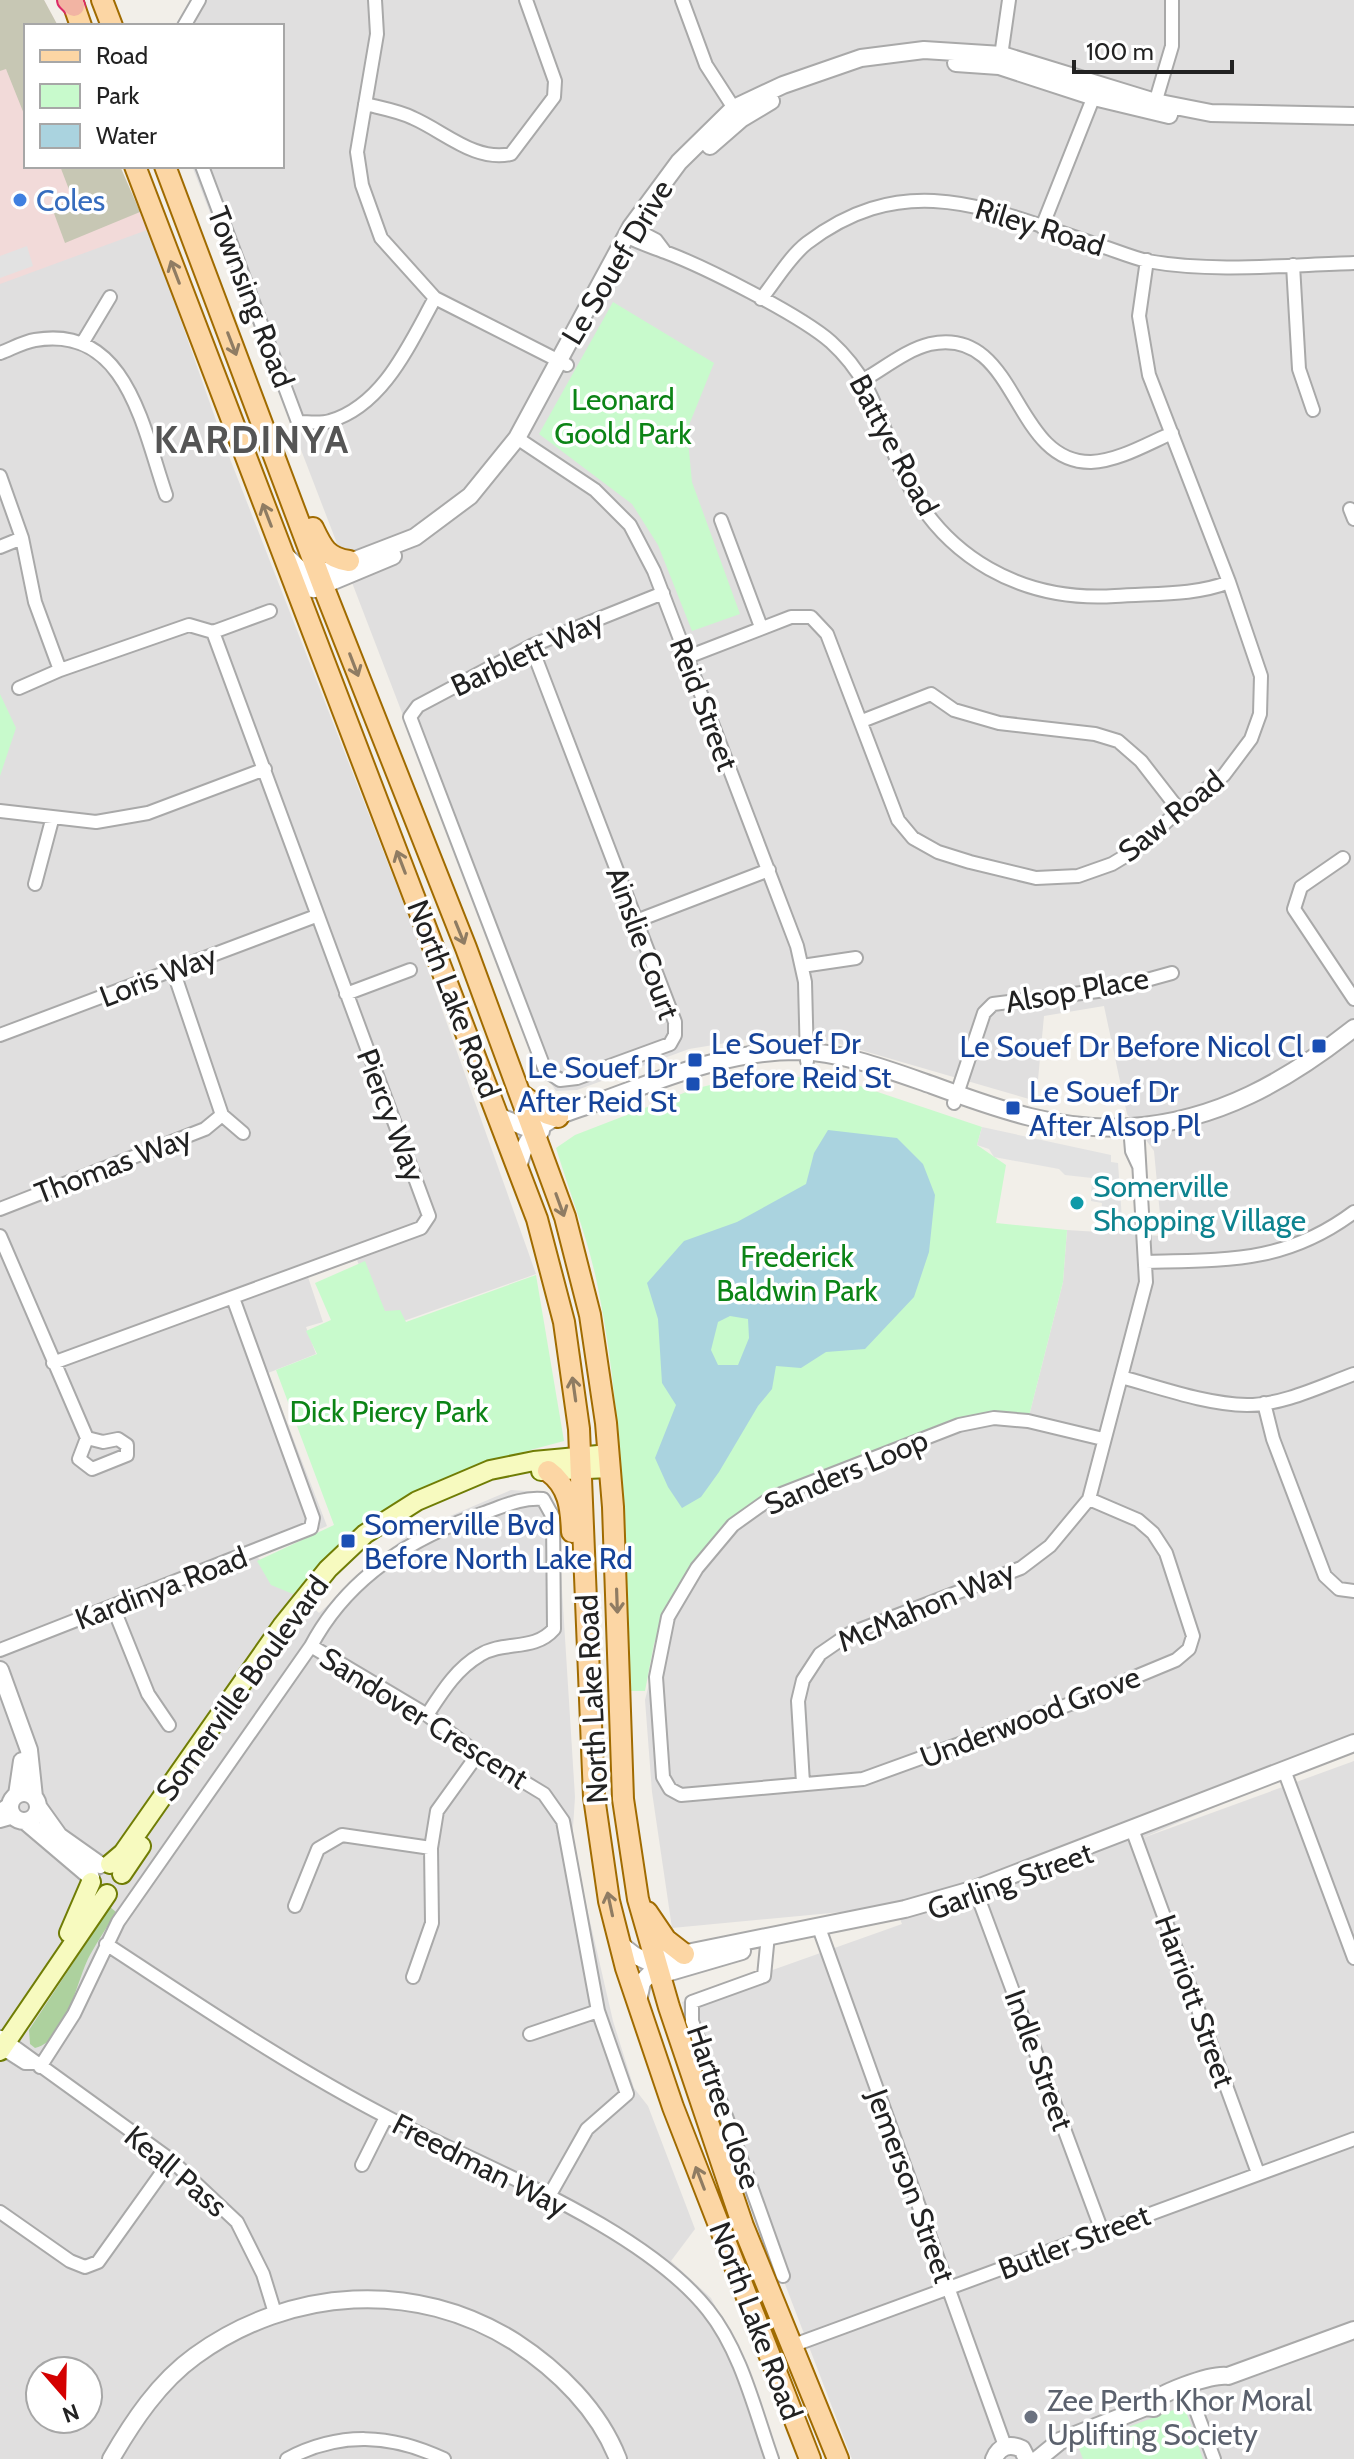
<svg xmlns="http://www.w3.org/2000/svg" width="1354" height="2459" font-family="Cabin,sans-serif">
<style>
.residential{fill:#e0dfdf;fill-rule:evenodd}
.commercial{fill:#f2dad9}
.construction{fill:#c7c7b4}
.forest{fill:#add19e}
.park{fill:#c8facc}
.parking{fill:#e2e2e2}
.water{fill:#aad3df;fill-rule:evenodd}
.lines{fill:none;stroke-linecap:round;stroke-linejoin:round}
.minor-casing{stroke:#a9a9a9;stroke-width:16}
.tertiary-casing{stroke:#a9a9a9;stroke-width:20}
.secondary-casing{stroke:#707d05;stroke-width:22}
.primary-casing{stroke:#a06b00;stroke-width:24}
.trunk-casing{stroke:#dc2a67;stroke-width:24}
.minor{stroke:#fff;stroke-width:12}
.tertiary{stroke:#fff;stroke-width:16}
.secondary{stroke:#f7fabf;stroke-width:18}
.primary{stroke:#fcd6a4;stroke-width:20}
.trunk{stroke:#f2b4a3;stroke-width:20}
.oneway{stroke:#8f7c63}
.shop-dot{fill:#3f7fe0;stroke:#fff;stroke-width:3}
.transit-dot{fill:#1a4fb4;stroke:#fff;stroke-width:3}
.culture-dot{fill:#0f9aa8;stroke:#fff;stroke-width:3}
.worship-dot{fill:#6b7280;stroke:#fff;stroke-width:3}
.labels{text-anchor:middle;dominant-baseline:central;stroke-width:7;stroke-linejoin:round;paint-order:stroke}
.shop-label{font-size:30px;fill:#366cbe;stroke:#fff;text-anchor:start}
.street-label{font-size:30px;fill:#222;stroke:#fff}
.park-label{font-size:30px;fill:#0c8416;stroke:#fff}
.transit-label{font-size:30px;fill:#164399;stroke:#fff;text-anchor:start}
.culture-label{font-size:30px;fill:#0d838f;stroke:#fff;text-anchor:start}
.worship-label{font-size:30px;fill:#5b616d;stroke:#fff;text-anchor:start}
.district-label{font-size:38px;font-weight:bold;letter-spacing:2px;fill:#555;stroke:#fff}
</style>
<rect width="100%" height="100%" fill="#f2efe9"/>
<!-- residential -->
<path class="residential" d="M195,0H1354V1748L1140,1839L1354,1761V2459H852L688,2031L682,2002L902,1924L895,1907L672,1928L652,1792L645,1700L670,1600L731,1520L819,1471L987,1413L1029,1416L1063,1282L1067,1230L1162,1236L1154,1151L1127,1114L1104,1006L1044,1016L1036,1101L826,1040L775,1035L689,1049L577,1090L556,1091L535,1059L192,166H282V26H180Z
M148,227L225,446L412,925L536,1274L384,1328L357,1260L308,1277L323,1322L306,1327L316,1354L268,1373L327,1526L257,1557L319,1613L408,1534L511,1490L545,1492L557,1510L575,1797L572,1843L613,2021L634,2088L648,2106L695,2229L671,2261L711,2298L742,2360L779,2459H0V281ZM40,2371H88V2419H40Z"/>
<!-- commercial -->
<path class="commercial" d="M0,0H44L58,26H26V166H120L147,230L0,284Z"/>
<!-- construction -->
<path class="construction" d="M0,0H44L58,26H26V119L6,69L0,71Z
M60,166H120L140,212L65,243L52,208L73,200Z"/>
<!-- forest -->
<path class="forest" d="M110,1907L116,1912C108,1926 98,1940 90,1955C76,1980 68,2040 35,2048L30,2044L29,2030Z"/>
<!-- park -->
<path class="park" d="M613,302L714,363L687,430L692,482L740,614L692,631L658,545L632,504L539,434Z
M0,694L16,728L0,776Z
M785,1076L845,1081L982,1127L977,1145L1006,1165L996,1223L1067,1230L1063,1282L1029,1416L987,1413L876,1452L731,1520L670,1600L654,1644L645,1691H626C624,1556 625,1421 598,1288C589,1241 570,1194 556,1148L575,1135L694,1089L726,1081Z
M365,1261L385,1311L400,1310L406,1322L536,1275L564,1441L504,1457L362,1527L336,1548L293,1594L271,1585L257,1561L334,1525L276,1370L317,1354L306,1331L331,1320L315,1283Z
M1184,2406L1203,2459H1083L1078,2446Z"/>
<!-- parking -->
<path class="parking" d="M27,246L33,266L0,278V256Z
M982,1127L1111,1155V1162L1118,1163L1123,1233L1100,1231L1102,1203L1091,1201L1092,1178L1065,1175L1059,1169L994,1157L989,1149L977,1145Z"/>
<!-- water -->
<path class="water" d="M828,1130L897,1138L923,1164L935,1195L929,1252L914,1297L865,1349L826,1352L801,1368L776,1366L772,1389L758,1406L719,1472L701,1497L682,1508L668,1487L655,1458L676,1405L662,1383L658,1319L647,1283L684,1241L737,1222L806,1184L814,1153ZM730,1316L748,1319L749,1338L738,1365H718L711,1350L718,1322Z"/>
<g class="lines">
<!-- minor casing -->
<g class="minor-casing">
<path id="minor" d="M375,0L377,34L357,152L362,185L381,238L435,298L567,365
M682,0L706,65L737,113
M184,26L199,0
M1000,63L1009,0
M365,104C381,108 399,111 413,118C445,132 475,162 511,154L554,97L555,81L526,0
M1153,110L1172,46V0
M202,166L298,422C308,422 321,424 330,421C384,405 410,343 435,298
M631,227L656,240L665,252
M1042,227L1096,91
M626,236C639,243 652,247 665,252C705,267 800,315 831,342C875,382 879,423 903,474C943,558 1022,602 1115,596C1151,593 1194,596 1229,582
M1293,265L1299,369L1313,410
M761,299C775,282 789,257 807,243C907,167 991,210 1095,244C1112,249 1130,257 1147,261C1214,273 1287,265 1354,263
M83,342L110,297
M0,353C11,349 23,342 35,340C127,324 143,429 166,495
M865,379C884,368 908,349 930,344C1019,325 1011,463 1091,462C1118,461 1147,444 1172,433
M517,438L595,490L630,525L654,571L797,946L805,982L807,1061
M0,476L22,538L35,602L60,670
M1350,509L1354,519
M721,520L761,627
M0,547L22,538
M531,646L675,1022V1035L670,1044L577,1078L560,1080L545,1070L410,717L418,706L531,646L663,593
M685,658L791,617H811L827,634L898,820L913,838L938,852L970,862L1036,878L1078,876L1112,864L1137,849L1179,810L1224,775L1251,739L1260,714L1261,676L1229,582L1149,375L1139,316L1147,260
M19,688L60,670L189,625L213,632L270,611
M862,721L931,694L954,710L999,723L1095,734L1118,741L1141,761L1179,810
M0,811L96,822L148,813L265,769
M1343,858L1301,887L1294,909L1354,999
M35,884L52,820
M636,921L769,870
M802,966L856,958
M173,970L222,1115L243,1133
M346,994L410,970
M0,1035L316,916
M954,1103L984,1013L993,1004L1114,989L1172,973
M1130,1127L1132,1151L1139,1166
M0,1209L205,1129L222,1115
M0,1236L87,1438L79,1459L92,1469L127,1455V1445L118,1439L103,1442L87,1438
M1146,1262C1227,1260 1286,1263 1354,1212
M53,1363L421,1228L429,1216L213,632
M1121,1377C1162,1388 1205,1404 1247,1405C1283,1405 1321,1386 1354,1374
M1264,1403L1273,1439L1325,1576L1339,1589L1354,1591
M1089,1499L1138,1520L1153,1533L1166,1553L1193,1636L1189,1649L1176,1660L1070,1704L863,1779L681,1795L670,1789L663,1777L656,1677L668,1617L697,1568L733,1525L771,1498L959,1425L994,1418L1028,1421L1103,1439
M113,1607L148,1694L169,1725
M311,1646C347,1578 412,1537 484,1513C504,1506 522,1497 543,1499L553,1517L554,1629C534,1652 504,1640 480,1655C456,1669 442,1692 427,1715
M0,1650L311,1528L313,1518L233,1298
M1284,1770L1354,1958
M803,1783L798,1701L803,1680L820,1654L849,1634L1021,1568L1050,1546L1089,1499L1146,1282L1137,1126
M0,1810L11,1803
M0,1821L14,1817
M1132,1829L1258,2173
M975,1889L1102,2231
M295,1906L318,1849L342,1835L431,1848
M818,1925L1005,2446
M768,1935L764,1976L692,2002V2021L783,2276
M106,1944C198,2004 290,2067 389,2118C484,2168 641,2226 708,2310C741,2351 755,2411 772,2459
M413,1977L432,1923L431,1848L437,1811L478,1754
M530,2034L598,2011
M1,2037L171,2160L237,2222L263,2274L275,2313
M0,2047L25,2063H34
M40,2067L74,2014L118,1922L311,1646L427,1715L478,1754L544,1794L563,1821L598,2011L627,2094L587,2129L548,2198
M362,2165L386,2117
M0,2212L70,2261L85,2267L98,2262L171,2160
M794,2345L1354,2139
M1187,2386L1214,2459
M287,2459C340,2431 391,2434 444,2459"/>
</g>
<!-- tertiary casing -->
<g class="tertiary-casing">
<path id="tertiary" d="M956,63L999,66L1094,97L1169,115
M710,146L741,119L771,101
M285,555L306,575L319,574L415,537L470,496L517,438L631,227L679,162L734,108L783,85L861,58L924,50L1002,55L1155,102L1211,113L1354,116
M294,587L314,589L393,556
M498,1116L534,1131H541
M518,1170C526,1119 562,1115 604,1100C667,1077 729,1051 797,1051C842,1052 889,1070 932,1085C997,1109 1061,1132 1131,1127C1218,1121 1288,1080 1354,1028
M0,1670L29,1750L34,1797
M10 1807a14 14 0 1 1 28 0a14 14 0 1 1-28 0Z
M17,1795L22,1761
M39,1808L59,1836L100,1865
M25,1821L91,1877
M620,1944L634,1955L670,1972L742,1951
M638,2002L642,1982L667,1957L905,1909L975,1889L1354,1743
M1146,2407C1155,2394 1212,2373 1228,2376L1354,2330
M111,2459C133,2421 159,2382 195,2356C290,2287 416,2279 515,2342C558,2370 599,2410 618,2459
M994,2459C999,2446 1010,2443 1022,2449L1027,2459
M1038,2459L1060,2441L1146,2407L1154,2408"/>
</g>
<!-- secondary casing -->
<g class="secondary-casing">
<path id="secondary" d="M541,1471L610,1468
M110,1864L123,1853L282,1626L328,1569L365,1534L417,1501L490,1470L534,1461L609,1454
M122,1874L141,1846
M69,1933L91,1882
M0,2051L107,1894"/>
</g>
<!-- primary casing -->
<g class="primary-casing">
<path id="primary" d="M72,0L81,26
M102,0L112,26
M135,166L537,1219L564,1322L579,1429L594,1797L609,1901L626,1968L673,2107L810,2459
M165,166L323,586L466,948L565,1217L590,1315L606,1423L613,1507L623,1799L638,1899L669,2007L743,2226L838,2459
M313,528C322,547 327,558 349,561
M520,1094L548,1114L558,1117
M548,1471C569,1486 571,1508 572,1532
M647,1912L666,1940L684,1954"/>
</g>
<!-- trunk casing -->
<g class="trunk-casing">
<path id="trunk" d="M68,0L74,6"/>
</g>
<!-- minor -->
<use href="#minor" class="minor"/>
<!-- tertiary -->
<use href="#tertiary" class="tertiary"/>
<!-- secondary -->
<use href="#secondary" class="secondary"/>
<!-- primary -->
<use href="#primary" class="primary"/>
<!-- trunk -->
<use href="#trunk" class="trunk"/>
</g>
<!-- one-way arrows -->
<defs><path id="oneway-shaft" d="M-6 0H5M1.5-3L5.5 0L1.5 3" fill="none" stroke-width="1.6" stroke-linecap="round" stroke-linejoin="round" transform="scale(2)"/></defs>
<g class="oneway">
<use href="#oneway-shaft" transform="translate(175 272) rotate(-111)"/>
<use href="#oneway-shaft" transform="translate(232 344) rotate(69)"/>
<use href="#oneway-shaft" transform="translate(267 515) rotate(-111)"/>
<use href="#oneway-shaft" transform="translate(354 665) rotate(69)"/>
<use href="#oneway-shaft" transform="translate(401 862) rotate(-111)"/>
<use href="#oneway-shaft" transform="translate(460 933) rotate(68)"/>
<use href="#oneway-shaft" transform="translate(560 1205) rotate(70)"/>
<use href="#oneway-shaft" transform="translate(574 1389) rotate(-98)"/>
<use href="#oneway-shaft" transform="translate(617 1601) rotate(88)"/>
<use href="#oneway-shaft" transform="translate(610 1904) rotate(-102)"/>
<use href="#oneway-shaft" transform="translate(700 2178) rotate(-111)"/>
</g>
<!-- markers -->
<circle class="shop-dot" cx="20" cy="200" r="8"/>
<g class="transit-dot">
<rect x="1311" y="1038" width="16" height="16" rx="4"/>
<rect x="687" y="1052" width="16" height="16" rx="4"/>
<rect x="685" y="1076" width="16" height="16" rx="4"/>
<rect x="1005" y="1100" width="16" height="16" rx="4"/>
<rect x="340" y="1533" width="16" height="16" rx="4"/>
</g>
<circle class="culture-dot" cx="1077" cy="1203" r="8"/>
<circle class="worship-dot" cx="1031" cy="2417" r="8"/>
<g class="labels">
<!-- shop labels -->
<g class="shop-label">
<text x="36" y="200">Coles</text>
</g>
<!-- street labels -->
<g class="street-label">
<text transform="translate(1040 227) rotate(17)">Riley Road</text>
<text transform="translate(617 262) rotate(-59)">Le Souef Drive</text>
<text transform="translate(251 297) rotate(69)">Townsing Road</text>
<text transform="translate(894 445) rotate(62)">Battye Road</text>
<text transform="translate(527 653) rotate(-25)">Barblett Way</text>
<text transform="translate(704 704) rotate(69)">Reid Street</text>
<text transform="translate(1171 816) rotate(-39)">Saw Road</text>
<text transform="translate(643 943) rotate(70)">Ainslie Court</text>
<text transform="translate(158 976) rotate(-21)">Loris Way</text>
<text transform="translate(1077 990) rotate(-10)">Alsop Place</text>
<text transform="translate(454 999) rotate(69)">North Lake Road</text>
<text transform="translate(391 1115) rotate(69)">Piercy Way</text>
<text transform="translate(113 1165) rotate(-21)">Thomas Way</text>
<text transform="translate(846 1472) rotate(-23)">Sanders Loop</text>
<text transform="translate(161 1588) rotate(-21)">Kardinya Road</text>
<text transform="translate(926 1606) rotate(-23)">McMahon Way</text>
<text transform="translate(242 1688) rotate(-54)">Somerville Boulevard</text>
<text transform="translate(592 1699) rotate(-93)">North Lake Road</text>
<text transform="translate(1030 1717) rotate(-21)">Underwood Grove</text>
<text transform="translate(424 1718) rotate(32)">Sandover Crescent</text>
<text transform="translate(1010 1881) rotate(-20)">Garling Street</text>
<text transform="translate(1195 2001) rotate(70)">Harriott Street</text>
<text transform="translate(1039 2060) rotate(70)">Indle Street</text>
<text transform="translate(724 2107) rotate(71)">Hartree Close</text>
<text transform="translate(480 2165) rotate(27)">Freedman Way</text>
<text transform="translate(176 2171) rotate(40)">Keall Pass</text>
<text transform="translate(911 2186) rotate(70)">Jemerson Street</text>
<text transform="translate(1074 2242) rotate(-21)">Butler Street</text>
<text transform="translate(756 2321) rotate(69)">North Lake Road</text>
</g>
<!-- park labels -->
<g class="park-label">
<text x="623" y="399">Leonard<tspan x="623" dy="34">Goold Park</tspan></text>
<text x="797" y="1256">Frederick<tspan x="797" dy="34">Baldwin Park</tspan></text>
<text x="389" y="1411">Dick Piercy Park</text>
</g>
<!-- transit labels -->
<g class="transit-label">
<text x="711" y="1043">Le Souef Dr<tspan x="711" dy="34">Before Reid St</tspan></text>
<text x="1303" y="1046" text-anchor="end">Le Souef Dr Before Nicol Cl</text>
<text x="677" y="1067" text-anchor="end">Le Souef Dr<tspan x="677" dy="34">After Reid St</tspan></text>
<text x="1029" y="1091">Le Souef Dr<tspan x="1029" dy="34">After Alsop Pl</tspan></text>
<text x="364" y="1524">Somerville Bvd<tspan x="364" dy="34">Before North Lake Rd</tspan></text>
</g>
<!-- culture labels -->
<g class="culture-label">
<text x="1093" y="1186">Somerville<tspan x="1093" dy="34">Shopping Village</tspan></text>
</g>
<!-- worship labels -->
<g class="worship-label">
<text x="1047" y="2400">Zee Perth Khor Moral<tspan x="1047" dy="34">Uplifting Society</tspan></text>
</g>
<!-- district labels -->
<g class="district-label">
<text x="252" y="439">KARDINYA</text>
</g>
</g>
<!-- legend -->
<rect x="24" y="24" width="260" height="144" fill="#ffffff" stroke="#a7a7a7" stroke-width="2"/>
<rect x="40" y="50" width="40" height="12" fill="#fcd6a4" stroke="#a7a7a7" stroke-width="2"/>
<text x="96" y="64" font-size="24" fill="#222222">Road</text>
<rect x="40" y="84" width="40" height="24" fill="#c8facc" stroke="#a7a7a7" stroke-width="2"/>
<text x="96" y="104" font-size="24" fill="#222222">Park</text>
<rect x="40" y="124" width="40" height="24" fill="#aad3df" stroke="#a7a7a7" stroke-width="2"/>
<text x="96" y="144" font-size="24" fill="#222222">Water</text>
<!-- north arrow -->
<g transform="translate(64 2395) rotate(160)"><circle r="38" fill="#ffffff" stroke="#a7a7a7" stroke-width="2"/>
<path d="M0-6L14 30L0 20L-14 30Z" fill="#d40000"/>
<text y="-12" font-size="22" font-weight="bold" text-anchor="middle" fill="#222222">N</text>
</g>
<!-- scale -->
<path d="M1074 60v12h158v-12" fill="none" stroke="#222222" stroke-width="4"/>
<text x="1086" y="60" font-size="24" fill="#222222" stroke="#ffffff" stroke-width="6" paint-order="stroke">100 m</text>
</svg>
